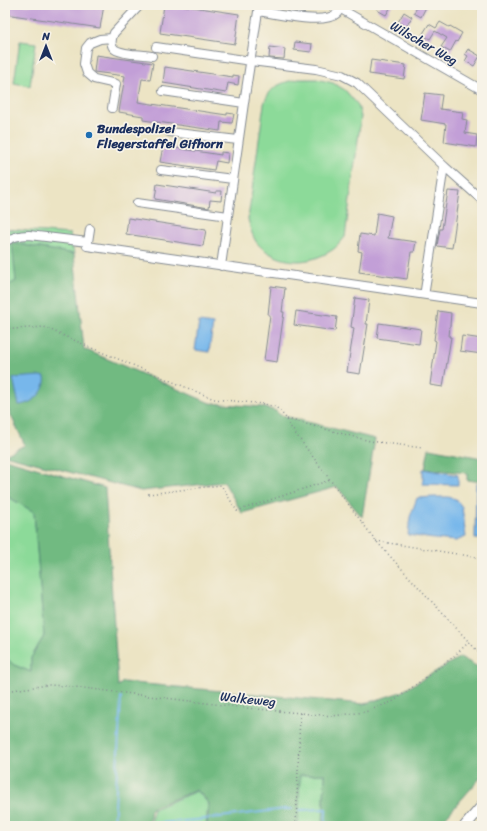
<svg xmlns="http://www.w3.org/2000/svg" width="487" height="831" font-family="Sriracha,sans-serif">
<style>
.green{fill:#8cda99;stroke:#54847c}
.forest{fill:#71ba81;stroke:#467470}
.water{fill:#77b7eb;stroke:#4973a4}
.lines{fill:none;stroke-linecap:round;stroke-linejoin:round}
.stream{stroke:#77b7eb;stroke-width:2}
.building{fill:#c29fd7}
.minor-casing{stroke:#848a91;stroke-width:10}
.major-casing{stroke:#848a91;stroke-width:12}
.path{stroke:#848a91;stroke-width:1.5;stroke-dasharray:1 3;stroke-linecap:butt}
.minor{stroke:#fff;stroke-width:8}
.major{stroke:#fff;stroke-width:10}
.poi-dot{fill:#1f6fb2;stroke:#f7f3e8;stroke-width:1.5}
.labels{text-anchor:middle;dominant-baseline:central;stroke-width:3.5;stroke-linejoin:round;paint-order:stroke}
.street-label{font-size:13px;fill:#1b2f5e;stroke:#f7f3e8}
.poi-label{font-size:13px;font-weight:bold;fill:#1b2f5e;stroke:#f7f3e8;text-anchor:start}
</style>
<rect width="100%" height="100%" fill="#f7f3e8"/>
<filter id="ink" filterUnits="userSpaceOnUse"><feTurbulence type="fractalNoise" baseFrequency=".025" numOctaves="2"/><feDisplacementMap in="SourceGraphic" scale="8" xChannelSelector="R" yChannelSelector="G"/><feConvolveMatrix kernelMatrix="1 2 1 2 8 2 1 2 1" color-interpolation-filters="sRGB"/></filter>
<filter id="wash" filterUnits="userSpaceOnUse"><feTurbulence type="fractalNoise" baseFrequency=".012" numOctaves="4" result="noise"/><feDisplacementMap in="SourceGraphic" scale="16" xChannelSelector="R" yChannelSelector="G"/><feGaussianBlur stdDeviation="0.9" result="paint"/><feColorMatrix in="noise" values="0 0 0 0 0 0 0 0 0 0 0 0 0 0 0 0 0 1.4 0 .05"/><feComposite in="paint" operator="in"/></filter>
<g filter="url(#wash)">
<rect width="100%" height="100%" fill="#ece4c4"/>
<!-- green -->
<path class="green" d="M20,41L36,43L30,86L14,83Z
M299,79H317L333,83L345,90L358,105L361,117L345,237C343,239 341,242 339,244C336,248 331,251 327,253C309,263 289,264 271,254C266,251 260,247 257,243C252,236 250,227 248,219L264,104C265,101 266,98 268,95C274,84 288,81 299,79Z
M5,229L70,234L74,254L13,243L16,282L5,287Z
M5,495L34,512L44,636L31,658V672L14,665L5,657Z
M325,774L323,826H298L300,775Z
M197,791L208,803L206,826H151L153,809Z"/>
<!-- forest -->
<path class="forest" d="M12,243L74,254L84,349L210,403L262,407L276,411L280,415L375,439L362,517L337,487L242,513L224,482L141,491L5,455L25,445L5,403V287L16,281Z
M429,448L482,458V482L467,480V473L425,469Z
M5,459L105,488L118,686L123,682L364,704L401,692L460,657L478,667L482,670V776L438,826H323L325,774L300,775L298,826H207L209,803L197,790L151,808L149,826H5V657L14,665L31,672V658L44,636L34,512L5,495Z"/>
<!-- water -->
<path class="water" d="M199,322L213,324L209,352L195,350Z
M40,376L45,377C47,391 33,404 19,405L13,378Z
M423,469L458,475V485L423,484Z
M476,484H482V539H475Z
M433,497H448L456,499L462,507L466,537L456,541L434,539L408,535L410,517L417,498Z"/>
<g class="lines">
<!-- stream -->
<path class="stream" d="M300,810L326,809L325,826
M114,826L121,697
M119,826L196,820L285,809H292"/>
</g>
<g id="blocks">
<!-- building -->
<path class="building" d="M5,5H104L100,28L5,14Z
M164,5H180L239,14L235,44L160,33Z
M380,5H392L386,15L377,10Z
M418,5H427L421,17L414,13Z
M404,12L412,17L406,27L398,22Z
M440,22L449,27L450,26L462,33L457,42L456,41L450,52L441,47L447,38L435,31L430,39L422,35L429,24L436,28Z
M295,42L312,44L311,52L294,50Z
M270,47L285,49L284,59L269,58Z
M468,49L480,56L474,66L465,61L468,56L465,54Z
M96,55L153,63L150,80L142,79L138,102L227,115V113L234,114L232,123L221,122L220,131L143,120V116L119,112L125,76L94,72Z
M371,60L406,65L404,79L369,74Z
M165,67L233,77V75L239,76L238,85L228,83L226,93L163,83Z
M425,93L442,95L440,109L463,112L462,119L467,120L465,133L477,135L476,147L444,142L446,124L421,120Z
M163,146L221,155V152L228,153L227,163L216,161L214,170L160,162Z
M157,184L216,193V191H222L221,201L210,200L209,208L155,199Z
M448,191L460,192L452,248L437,246L440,229H442Z
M377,213L392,216L388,238L416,242L414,252H411L407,279L359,272L362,252L358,251L360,234L374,236Z
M128,218L206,230L203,246L126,234Z
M271,286L285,288L282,312H284L277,362L264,360L270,315H268Z
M355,298L369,300L366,324H368L360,374L347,372L354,328L351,327Z
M296,311L337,317L335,331L294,325Z
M438,311L451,313L449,337H451L443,387L430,385L436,341L434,340Z
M379,323L421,329L419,344L377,338Z
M462,336L482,339V354L460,351Z"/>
</g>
</g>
<g filter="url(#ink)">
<use href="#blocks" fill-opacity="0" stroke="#848a91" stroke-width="1"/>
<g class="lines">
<!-- minor casing -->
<g class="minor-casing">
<path id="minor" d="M140,5L114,33C106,51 119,52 132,54C139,54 145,55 152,56
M334,5L482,90
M259,11C275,14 324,25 336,14C338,13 339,10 340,9
M112,38L100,39L90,43L86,48L84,64L87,73L94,79L116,84L112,108
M156,47L251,61L316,69L342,75L357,83L444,166L482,200
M163,91L244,103
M169,132L238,140
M161,170L233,179
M137,203L228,216
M5,242C13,236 20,235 29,235L88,242L87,246L482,303
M88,242L90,229
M221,266L244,103L259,5
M425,290L444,166"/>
</g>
<!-- major casing -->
<g class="major-casing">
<path id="major" d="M465,826L482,806"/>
</g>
<!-- path -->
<path class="path" d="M5,327L13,329L44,327L94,349L214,399L264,404L276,407L287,419L289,425L376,541L482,656
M287,419L370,441L423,448
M148,494L221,485L237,511L330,480
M376,541L482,558
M5,691L48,685L67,686L247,708L332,716L365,712L394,701L452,658L469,642
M296,826L300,713"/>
<!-- minor -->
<use href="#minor" class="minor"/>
<!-- major -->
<use href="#major" class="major"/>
</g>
</g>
<!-- markers -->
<circle class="poi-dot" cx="89" cy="135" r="4"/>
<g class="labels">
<!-- street labels -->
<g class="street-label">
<text transform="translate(424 43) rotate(30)">Wilscher Weg</text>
<text transform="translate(248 699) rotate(6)">Walkeweg</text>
</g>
<!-- poi labels -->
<g class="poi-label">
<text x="97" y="128">Bundespolizei<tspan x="97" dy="15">Fliegerstaffel Gifhorn</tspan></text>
</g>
</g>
<!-- margin -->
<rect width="487" height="831" fill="none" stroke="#f7f3e8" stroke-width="20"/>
<!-- north arrow -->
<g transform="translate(46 46)" stroke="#f7f3e8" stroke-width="3" paint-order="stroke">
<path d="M0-3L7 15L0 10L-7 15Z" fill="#1b2f5e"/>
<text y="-6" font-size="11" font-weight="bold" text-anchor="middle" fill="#1b2f5e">N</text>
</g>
</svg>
